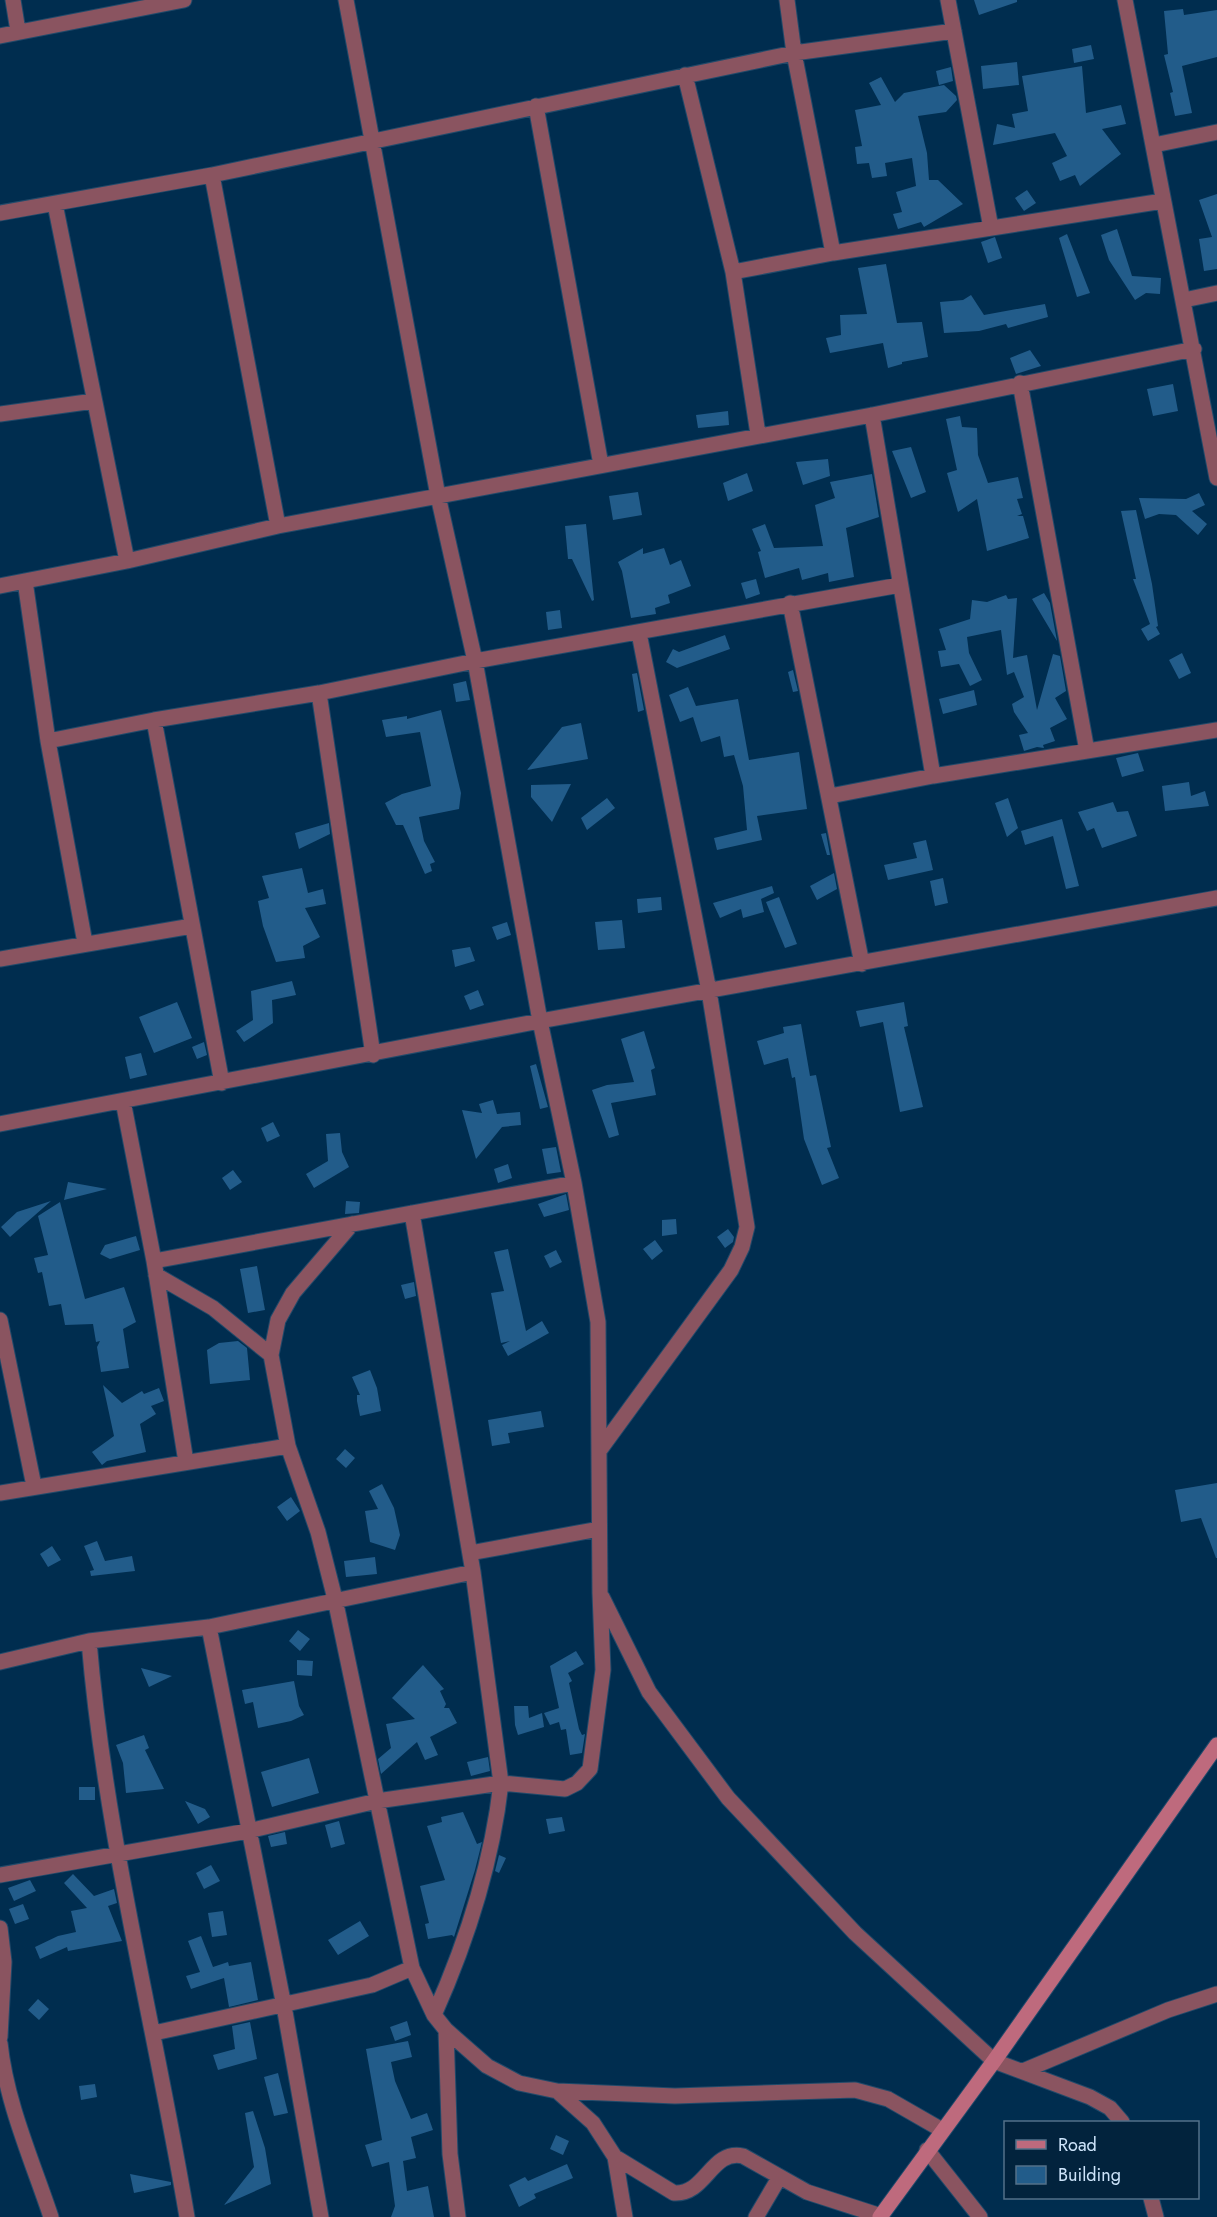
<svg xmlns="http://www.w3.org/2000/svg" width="1217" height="2217" font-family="Jost,sans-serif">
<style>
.building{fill:#225c8a}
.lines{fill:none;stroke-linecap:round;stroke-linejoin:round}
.street-casing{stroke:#214a6a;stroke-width:17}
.secondary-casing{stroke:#214a6a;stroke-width:17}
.street{stroke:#8a5460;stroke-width:15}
.secondary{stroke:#be6a7d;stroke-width:15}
</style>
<rect width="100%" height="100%" fill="#002d4f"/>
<!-- building -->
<path class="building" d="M974,0H1017V2L979,15Z
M1183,9L1184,15L1217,10V57L1182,66L1192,113L1175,116L1170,93L1173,92L1164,55L1168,54L1164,11Z
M1091,45L1094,59L1074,63L1072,49Z
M1017,62L1019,85L983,89L981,66Z
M1082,66L1086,113L1121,105L1126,124L1102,129L1121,154L1080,186L1075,175L1060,181L1052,163L1067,156L1055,133L993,145L997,124L1015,128L1012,114L1028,111L1022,76Z
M951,67L953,81L939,85L936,71Z
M881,77L895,102L904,93L944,85L956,96L957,100L946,112L918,116L927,153L929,180H938L963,204L924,227L921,222L898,229L893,214L902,212L896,192L916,186L912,158L885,163L887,176L872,178L869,163L857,164L855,147L862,146L855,110L881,105L869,83Z
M1027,190L1036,203L1024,211L1015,198Z
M1217,194V269L1204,271L1199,239L1212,237L1199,200Z
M1117,229L1132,276L1161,278L1160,294L1146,293L1135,300L1109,260L1101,235Z
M1067,234L1090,293L1077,297L1059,238Z
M995,237L1002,258L988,263L981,242Z
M886,264L897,323L922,322L928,357L902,362V364L888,368L883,343L830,353L826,338L841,335L840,315L867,314L858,268Z
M971,295L984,315L1045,304L1048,317L1008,328L1006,324L979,331L944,333L940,302L963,300Z
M1030,350L1041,366L1016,374L1010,358Z
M1173,384L1178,411L1153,416L1147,389Z
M728,411L729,425L698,428L696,415Z
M960,416L962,427L977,428L978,455L988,483L1018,477L1023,498L1017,499L1022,514L1017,516H1023L1029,538L987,551L977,499L958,512L947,473L957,470L946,419Z
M911,447L926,492L911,498L892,451Z
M828,459L830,476L803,485L796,462Z
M747,473L753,491L728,501L723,483Z
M872,474L879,517L846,528L854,577L829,582L828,573L802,580L799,568L765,578L758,552L761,551L752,529L765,524L774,548L823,546L815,505L835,498L830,482Z
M638,492L642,515L613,520L609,496Z
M1199,493L1205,505L1192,511L1207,524L1198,535L1176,515L1159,514L1145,519L1139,498L1186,499Z
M1136,510L1152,584L1158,626L1156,627L1160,634L1148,641L1141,629L1150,624L1133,579H1136L1121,511Z
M586,524L594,600L592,601L572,559H568L565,526Z
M643,548V554L664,548L670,565L681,560L691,586L668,595L670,603L655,608L656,614L631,618L622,571L618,562Z
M756,579L760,594L746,599L741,583Z
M1044,593L1050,603L1057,641L1032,599Z
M1006,595L1008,599L1017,598L1013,658L1027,655L1037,710L1053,654L1060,656L1066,691L1055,698L1067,719L1050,728L1055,741L1043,745L1044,748L1037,747L1024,751L1019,735L1028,733L1014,712L1012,704L1024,697L1014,672L1007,675L1001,630L967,637L969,653L982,680L970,686L959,664L941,667L938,651L946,650L939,629L970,619L972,600L987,602Z
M560,610L562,628L548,630L546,612Z
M725,635L730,649L677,668L666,662L673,649L679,652Z
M1182,653L1191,673L1179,679L1169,660Z
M793,670L798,691L793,692L788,672Z
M637,673L644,710L638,712L632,674Z
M466,681L470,700L456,702L453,684Z
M688,687L696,706L738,699L749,760L799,752L807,809L757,816L762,840L717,850L714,838L747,830L743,786L734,755L724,757L720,736L701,742L693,717L680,722L669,695Z
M974,690L977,705L943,714L939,699Z
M441,710L461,793L459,809L419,817L424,841L435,862L430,864L432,871L425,874L403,825H396L385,803L402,794L431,786L420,732L386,737L382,720L407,716V719Z
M581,723L588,759L527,770L562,727Z
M1138,753L1144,771L1122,777L1116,758Z
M1189,782L1191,796L1205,791L1209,806L1165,811L1162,786Z
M571,784L552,822L531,797V785Z
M607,798L615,808L587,830L581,818Z
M1008,798L1018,828L1007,837L995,803Z
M1113,802L1117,812L1128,811L1137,836L1102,848L1094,828L1087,831L1078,812Z
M1062,819L1079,886L1066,889L1053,836L1025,845L1021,831Z
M329,823L330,834L299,849L295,833Z
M826,833L830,855H827L821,834Z
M926,840L933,870L888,880L884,865L917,858L913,843Z
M302,868L308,893L323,889L326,904L305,908L320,937L303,946L305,958L276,962L263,926L258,901L269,898L262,876Z
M834,873L837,889L817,900L810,886Z
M943,878L948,903L935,906L930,881Z
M772,886L774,893L761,899L764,912L743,918L741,909L720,918L713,903Z
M661,897L662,910L638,913L637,899Z
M779,897L797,944L785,948L766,902Z
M622,920L625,948L598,950L595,922Z
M507,922L511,935L497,940L492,927Z
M470,947L475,961L455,967L452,950Z
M292,981L296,995L272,1000L273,1023L244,1042L236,1031L253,1020L251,991Z
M478,990L484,1005L470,1010L464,996Z
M177,1002L192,1038L154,1053L139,1017Z
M904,1002L908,1026L904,1027L923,1107L900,1112L883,1022L860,1027L856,1011Z
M801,1024L810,1076L816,1075L831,1147L827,1148L839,1178L822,1185L804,1139L795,1077L792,1078L788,1058L764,1065L757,1041L784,1033L783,1027Z
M644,1031L655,1068L651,1070L656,1095L611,1103L619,1135L609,1138L592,1090L607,1085L634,1082L621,1039Z
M204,1042L207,1055L197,1059L192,1047Z
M141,1053L147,1075L130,1079L125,1057Z
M536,1064L548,1107L540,1109L530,1066Z
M493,1100L497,1114L520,1112L521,1125L502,1127L476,1159L462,1110L482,1113L479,1104Z
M273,1122L280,1136L267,1142L261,1128Z
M340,1133L342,1152L349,1167L314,1188L306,1174L328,1161L326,1134Z
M556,1147L561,1172L547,1174L542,1149Z
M508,1164L512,1178L498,1183L494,1169Z
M233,1170L242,1182L230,1190L222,1178Z
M68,1182L107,1189L64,1200Z
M566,1194L569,1210L544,1217L538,1204Z
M51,1201L10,1237L1,1227L17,1212Z
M346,1201L360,1202L359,1213L345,1214Z
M60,1202L85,1299L124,1287L136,1322L123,1329L129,1368L101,1372L97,1347L100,1341L96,1342L93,1324L65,1325L61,1304L49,1306L42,1272L38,1273L34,1258L48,1255L38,1216Z
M676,1219L677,1234L662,1236V1220Z
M728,1229L734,1237L733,1242L725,1248L717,1237Z
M136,1236L140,1250L110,1259L100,1254L105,1245Z
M655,1240L663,1251L652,1260L643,1249Z
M508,1249L526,1331L542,1321L549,1333L508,1356L502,1345L510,1341L501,1343L491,1293L504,1291L494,1252Z
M556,1250L562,1262L550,1268L544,1256Z
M257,1266L265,1310L248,1313L240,1269Z
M414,1282L416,1296L405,1299L401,1285Z
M238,1341L247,1348L250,1380L210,1384L207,1350L219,1343Z
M370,1370L377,1388L381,1411L360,1416L357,1401V1395H360L352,1377Z
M103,1385L122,1403L142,1391L144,1394L159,1388L164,1401L151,1406L156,1414L140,1424L146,1452L107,1461L102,1465L92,1452L114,1436Z
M541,1411L544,1427L508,1433L510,1443L492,1446L488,1420Z
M345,1449L355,1458L346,1468L336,1459Z
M1217,1483V1558H1216L1201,1518L1181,1522L1175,1490Z
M382,1484L394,1508L400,1535L395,1550L370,1542L365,1511L378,1509L369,1491Z
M291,1497L300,1511L287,1521L277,1507Z
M97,1541L105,1561L132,1556L135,1571L91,1576L90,1571L94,1570L84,1546Z
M52,1546L61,1560L48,1567L40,1554Z
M375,1557L377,1574L346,1577L344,1561Z
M298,1630L310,1639L300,1651L289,1641Z
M576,1651L584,1664L568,1673L572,1681L569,1683L579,1729L582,1735L585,1734L582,1753L570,1755L566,1729L561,1730L559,1722L550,1725L544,1713L559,1708L550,1666Z
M297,1660L313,1661L312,1676L297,1675Z
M423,1665L444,1689L440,1691L446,1704L444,1708H449L457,1723L430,1737L438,1755L425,1760L417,1742L381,1774L378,1759L391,1748L386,1724L415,1719L392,1698Z
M141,1668L172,1676L149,1687Z
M294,1681L299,1706L304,1715L291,1721L258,1728L253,1702L245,1704L242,1690Z
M514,1706H528L529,1718L542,1713L544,1727L518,1735L515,1725Z
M144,1735L149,1748L145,1750L164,1789L126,1793L123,1763L116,1745Z
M488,1757L490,1771L471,1776L467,1762Z
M309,1758L319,1793L272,1807L261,1772Z
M79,1787H95V1800H79Z
M185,1801L205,1809L210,1817L198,1824Z
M463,1812L477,1844L482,1842L475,1870L454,1937L452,1935L428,1939L425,1924L429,1923L420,1886L445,1880L427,1826L442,1822L441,1817Z
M562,1817L565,1831L549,1834L546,1819Z
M339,1821L345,1844L331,1848L325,1825Z
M285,1832L287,1844L271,1847L268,1836Z
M499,1855L506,1858L499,1873L495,1871Z
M211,1865L220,1881L204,1889L196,1873Z
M73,1874L94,1896L114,1889L117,1903L108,1906L122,1941L68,1951L67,1947L40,1959L35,1947L58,1936L76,1932L71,1911L87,1908L64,1883Z
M30,1880L36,1891L14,1901L8,1888Z
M23,1904L29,1919L15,1924L9,1909Z
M223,1911L227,1935L212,1937L208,1913Z
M360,1921L369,1936L338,1955L328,1940Z
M201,1936L213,1967L228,1962L229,1966L251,1962L258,2000L229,2007L224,1978L191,1989L186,1976L200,1972L188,1941Z
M38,1999L49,2009L39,2020L28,2010Z
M407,2021L411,2035L395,2041L390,2027Z
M250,2022L257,2059L218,2070L213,2055L235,2049L232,2026Z
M408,2041L412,2057L391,2062L395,2081L411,2119L427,2113L433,2130L411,2137L416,2158L403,2161L407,2191L428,2186L434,2217H391L395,2206L389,2162L372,2167L365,2145L382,2140L366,2049Z
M278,2073L288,2113L274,2116L264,2077Z
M95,2084L97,2097L81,2100L79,2086Z
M253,2111L265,2148L271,2184L224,2205L254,2167L245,2113Z
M556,2135L569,2141L563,2155L550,2149Z
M567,2164L573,2178L534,2194L536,2198L519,2207L509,2185L525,2177L528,2181Z
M130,2174L171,2182V2185L134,2193Z"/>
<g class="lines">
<!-- street casing -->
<g class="street-casing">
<path id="street" d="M13,0L18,31
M346,0L438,496L475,661L540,1021L574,1183L598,1322L600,1593L603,1670L590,1769L577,1783L565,1789L501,1783C492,1863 467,1941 434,2015
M787,0L794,53L833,253
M948,0L991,228
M1125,0L1217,478
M0,36L184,0
M685,75L733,272L758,434
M536,106L601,465
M1154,145L1217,132
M212,175L278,526
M55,204L127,561
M0,213L212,175L794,53L954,31
M733,272L833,253L1163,201
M1184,300L1217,293
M1020,383L1087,751
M0,414L94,401
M872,415L933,776
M25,581L48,741L85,943
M0,586L127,561L278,526L872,415L1194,349
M790,603L862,964
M319,693L373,1055
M154,720L222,1083
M48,741L154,720L319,693L475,661L900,585
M830,796L933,776L1217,730
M0,959L192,926
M123,1101L154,1261L186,1462
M0,1124L540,1021L1217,898
M412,1213L473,1572
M352,1224L293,1293L278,1320L271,1355L288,1446L318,1532L335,1599L412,1968L434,2015L446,2030L487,2066L519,2083L557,2091L593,2123L615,2157L625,2217
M154,1261L574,1183
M156,1275L213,1308L271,1355
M0,1320L34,1486
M599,1451L731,1270L742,1247L747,1227L709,991L639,633
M0,1493L288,1446
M470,1553L599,1529
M602,1597L649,1692L728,1798L855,1933L994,2061L1090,2097L1110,2108L1122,2122
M209,1627L284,2006L321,2217
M89,1641C105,1835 155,2025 187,2217
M0,1662L89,1641L209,1627L473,1572L501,1783L377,1801L248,1831L0,1875
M0,1928L4,1962L0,2037
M446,2030L450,2154L458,2217
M154,2033L372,1985L412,1968
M0,2043C6,2102 32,2160 51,2217
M1023,2071L1168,2010L1217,1994
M557,2091L675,2096L855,2090L888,2099L942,2130
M927,2150L980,2217
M615,2157L674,2193C706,2195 711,2149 743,2156L807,2192L881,2216
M1151,2198L1156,2217
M756,2217L779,2178"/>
</g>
<!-- secondary casing -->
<g class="secondary-casing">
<path id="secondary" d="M880,2217L994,2061L1217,1745"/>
</g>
<!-- street -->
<use href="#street" class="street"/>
<!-- secondary -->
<use href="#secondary" class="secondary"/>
</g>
<!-- legend -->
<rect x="1004" y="2121" width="195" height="78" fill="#02233d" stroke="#537089" stroke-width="1.5"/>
<rect x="1016" y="2140" width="30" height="9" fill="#be6a7d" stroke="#537089" stroke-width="1.5"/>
<text x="1058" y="2151" font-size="18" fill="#cde4fa">Road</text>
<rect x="1016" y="2166" width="30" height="18" fill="#225c8a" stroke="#537089" stroke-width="1.5"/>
<text x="1058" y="2181" font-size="18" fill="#cde4fa">Building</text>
</svg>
